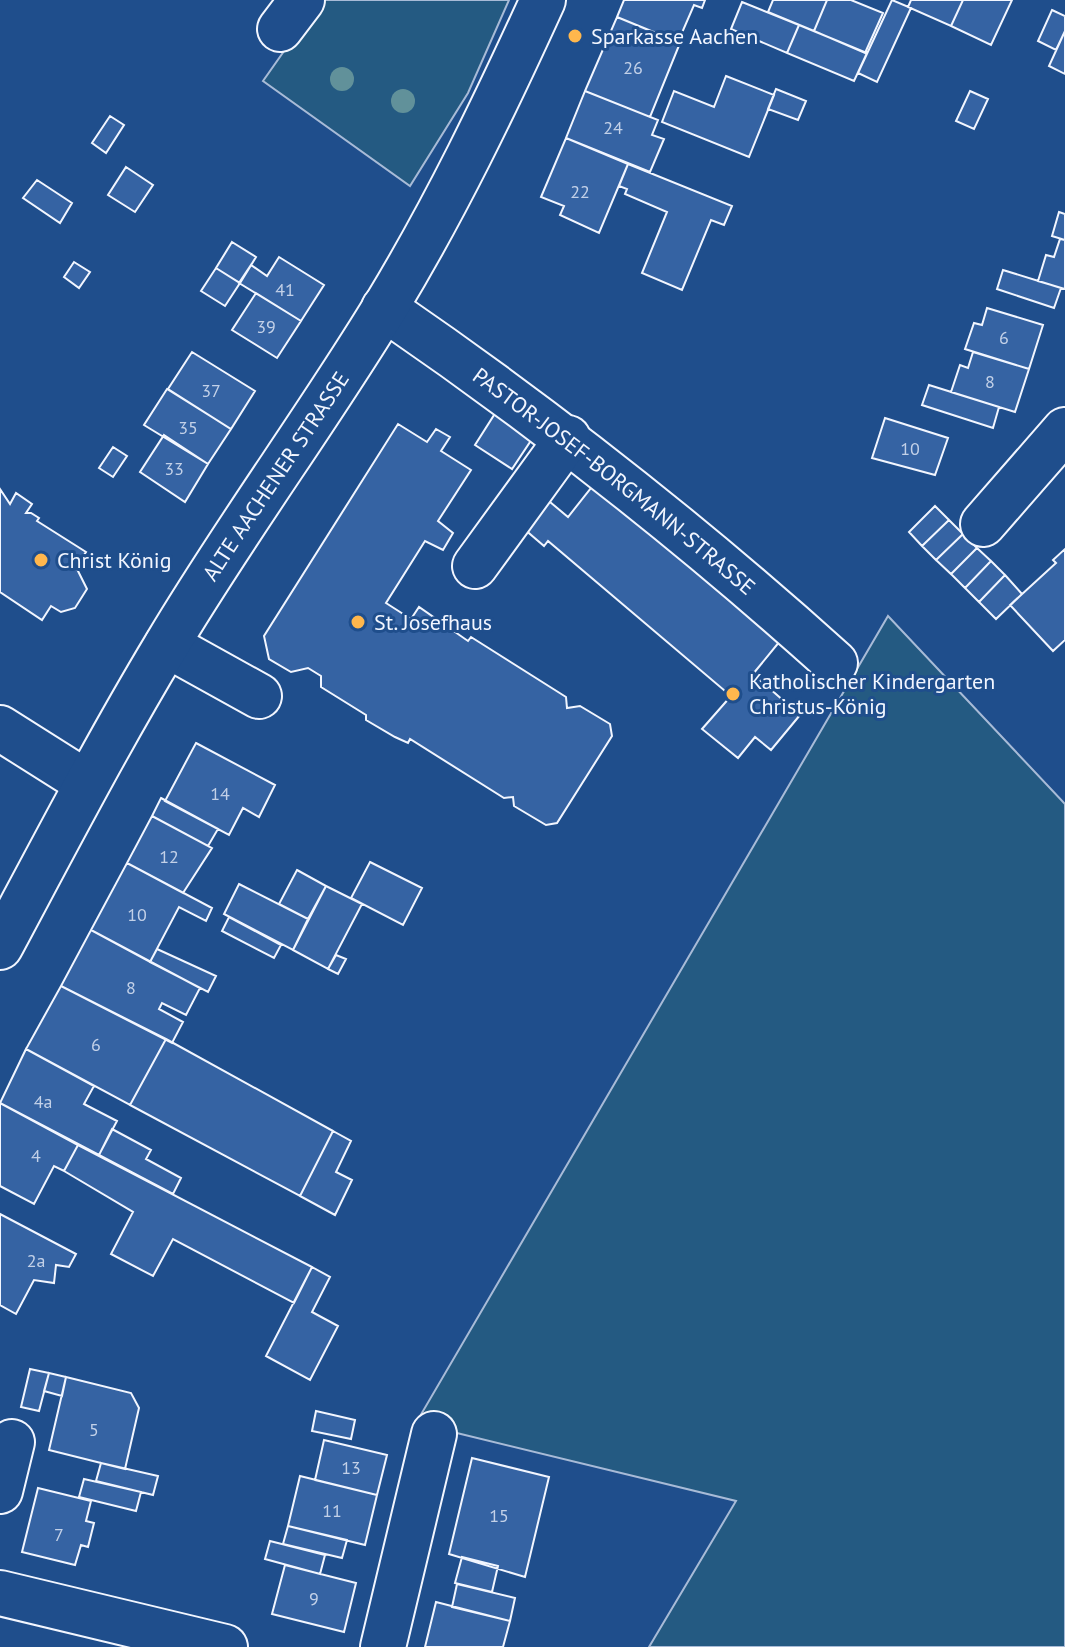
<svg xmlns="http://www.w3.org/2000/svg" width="1065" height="1647" font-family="'PT Sans',sans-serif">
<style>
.green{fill:#245a82;stroke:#a8bbd7;stroke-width:2}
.building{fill:#3563a3;stroke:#f2f6ff;stroke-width:2}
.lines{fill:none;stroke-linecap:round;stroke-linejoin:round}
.minor-casing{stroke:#f2f6ff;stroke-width:48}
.minor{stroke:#1f4e8c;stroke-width:44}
.tree{fill:#61919a}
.poi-dot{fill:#ffb74d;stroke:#1f4e8c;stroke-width:3}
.labels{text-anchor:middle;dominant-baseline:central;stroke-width:6;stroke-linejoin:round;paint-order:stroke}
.number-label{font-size:18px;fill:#c3d1e8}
.poi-label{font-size:22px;fill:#f2f6ff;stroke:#1f4e8c;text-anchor:start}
.street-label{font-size:22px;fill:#f2f6ff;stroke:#1f4e8c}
</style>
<rect width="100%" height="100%" fill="#1f4e8c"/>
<!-- green -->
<path class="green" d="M320,0H509L468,93L410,186L263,81Z
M888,616L1065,804V1647H649L736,1501L416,1423Z"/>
<!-- building -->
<path class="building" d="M624,0H705L702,8L694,5L678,42L617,17Z
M773,0H827L814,31L768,12Z
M827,0H851L883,13L865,53L814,31Z
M892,0L911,8L877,82L858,73Z
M911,0H963L951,26L908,7Z
M963,0H1012L991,45L951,26Z
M742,2L799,25L787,53L731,29Z
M1052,10L1065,16V31L1056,50L1038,41Z
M617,17L680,43L650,117L585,91Z
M799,25L867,53L854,81L787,53Z
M1065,31V74L1049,66Z
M726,76L774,95L749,157L662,122L674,91L714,107Z
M776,89L806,101L798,120L768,109Z
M585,91L658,120L652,135L664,139L650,172L566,138Z
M970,91L988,99L974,129L956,121Z
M110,116L124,125L106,153L92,143Z
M566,138L628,164L599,233L560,215L564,206L541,197Z
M628,164L732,206L724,225L711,220L682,290L642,273L667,212L625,194L627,189L619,186Z
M126,167L153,185L135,212L108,195Z
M37,180L72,203L60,223L23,198Z
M1059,212L1065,214V240L1052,236Z
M1060,239L1065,240V289L1038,281L1046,255L1054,257Z
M232,242L256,257L240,283L216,268Z
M279,257L324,285L301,321L239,283L251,265L267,276Z
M74,262L90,272L79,288L64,277Z
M216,268L240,283L225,306L201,291Z
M1003,270L1061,288L1054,308L997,289Z
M256,293L301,321L277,358L232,330Z
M987,308L1043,325L1029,369L965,349L974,323L982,325Z
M192,352L255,391L231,429L168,389Z
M973,352L1029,369L1015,412L951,392L960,365L968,368Z
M929,385L999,407L993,428L922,405Z
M167,389L231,429L208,464L144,425Z
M496,412L534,436L512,469L475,445Z
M885,418L948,438L935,475L872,458Z
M398,424L427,442L436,429L450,437L441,451L471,470L438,521L453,533L443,550L425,541L386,603L411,619L419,607L468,641L471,637L566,697L567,708L580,706L610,724L612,736L557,823L546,825L514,806L513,797L504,798L410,739L408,743L395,737L366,720V715L321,687V676L308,668L291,672L269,659L264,636Z
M164,435L208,464L185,502L140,472Z
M113,447L127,456L113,477L99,468Z
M595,483L780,641L753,674L800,715L771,750L755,737L738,758L702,729L731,696L548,541L544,546L523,528L544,497L568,517Z
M0,489L10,504L16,493L32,504L26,513H31L39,518L37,521L86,552L76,567L87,589L75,608L61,612L51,606L42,620L0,592Z
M935,506L949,520L922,546L909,532Z
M949,520L963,534L936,560L922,546Z
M963,534L977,548L951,574L936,560Z
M977,548L991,561L965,588L951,574Z
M1065,549V640L1053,651L1010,605L1056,563L1053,560Z
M991,561L1005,575L979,602L965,588Z
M1005,575L1022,594L996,619L979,602Z
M196,743L275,785L259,817L243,808L229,835L165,801Z
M161,798L218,829L208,846L152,816Z
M152,816L212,848L183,893L127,863Z
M370,862L422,888L403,925L351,898Z
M127,863L212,908L206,921L179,907L150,962L91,930Z
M297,870L326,886L308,919L279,904Z
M239,884L308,919L293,950L224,914Z
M326,886L362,904L328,969L293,950Z
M229,917L281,945L274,958L222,931Z
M91,930L200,988L186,1015L162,1003L159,1009L183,1022L172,1043L61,986Z
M157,949L216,976L208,992L150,962Z
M336,955L346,959L338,974L328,969Z
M61,986L166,1039L130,1105L26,1049Z
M166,1039L333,1131L300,1196L130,1105Z
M26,1049L94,1086L84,1104L117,1121L99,1155L0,1103Z
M0,1103L78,1145L64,1171L54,1166L34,1204L0,1186Z
M112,1129L151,1150L146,1159L181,1178L173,1194L99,1155Z
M333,1131L351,1141L336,1172L352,1180L335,1215L300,1196Z
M78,1145L312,1267L294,1303L173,1239L153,1276L111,1254L133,1212L64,1171Z
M0,1214L76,1254L69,1267L56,1265L54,1283L34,1280L16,1314L0,1305Z
M312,1267L330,1277L312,1312L338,1326L310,1380L266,1356Z
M30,1369L49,1373L39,1411L21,1407Z
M49,1373L66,1377L62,1396L44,1391Z
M66,1377L131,1393L139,1408L125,1469L49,1450Z
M316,1411L355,1420L351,1439L312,1431Z
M324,1440L387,1455L377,1495L315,1480Z
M472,1458L549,1477L525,1577L449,1554Z
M101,1463L158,1476L153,1495L96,1481Z
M300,1476L377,1495L365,1545L288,1526Z
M84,1479L141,1492L136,1511L79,1497Z
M38,1488L91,1501L86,1521L94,1523L88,1547L81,1545L75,1565L22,1552Z
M288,1526L347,1540L342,1558L283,1544Z
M270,1541L325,1555L320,1574L265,1559Z
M462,1557L498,1566L492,1592L455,1583Z
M285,1565L356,1583L344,1632L272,1614Z
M457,1584L515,1598L510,1621L452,1607Z
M436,1602L510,1621L503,1647H425Z"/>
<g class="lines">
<!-- minor casing -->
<g class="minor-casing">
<g id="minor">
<path d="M280,29L302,0"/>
<path id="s1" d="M384,308C543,417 692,534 835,663"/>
<path d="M983,524L1065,430"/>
<path d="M475,566L568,438"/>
<path d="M167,645L259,696"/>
<path d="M0,728L87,783"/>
<path id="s2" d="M0,947C54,846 107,744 166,646C235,530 316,421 386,306C446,207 495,105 543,0"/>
<path d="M0,1491L12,1442"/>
<path d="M0,1593L225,1647"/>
<path d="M383,1647L434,1434"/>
</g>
</g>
<!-- minor -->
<use href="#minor" class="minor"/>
</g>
<!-- trees -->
<g class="tree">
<circle cx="342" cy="79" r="12"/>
<circle cx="403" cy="101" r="12"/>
</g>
<!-- markers -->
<g class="poi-dot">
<circle cx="575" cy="36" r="8"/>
<circle cx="41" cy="560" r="8"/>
<circle cx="358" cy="622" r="8"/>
<circle cx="733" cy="694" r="8"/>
</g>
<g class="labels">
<!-- number labels -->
<g class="number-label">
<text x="633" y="67">26</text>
<text x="613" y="127">24</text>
<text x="580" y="191">22</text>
<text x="285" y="289">41</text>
<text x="266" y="326">39</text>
<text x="1004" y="337">6</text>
<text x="990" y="381">8</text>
<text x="211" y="390">37</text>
<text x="188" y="427">35</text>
<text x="910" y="448">10</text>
<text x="174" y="468">33</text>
<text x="220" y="793">14</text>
<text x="169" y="856">12</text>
<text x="137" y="914">10</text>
<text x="131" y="987">8</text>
<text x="96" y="1044">6</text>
<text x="43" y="1101">4a</text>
<text x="36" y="1155">4</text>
<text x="36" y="1260">2a</text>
<text x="94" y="1429">5</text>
<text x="351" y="1467">13</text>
<text x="332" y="1510">11</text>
<text x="499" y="1515">15</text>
<text x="59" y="1534">7</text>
<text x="314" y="1598">9</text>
</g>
<!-- poi labels -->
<g class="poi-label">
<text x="591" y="36">Sparkasse Aachen</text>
<text x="57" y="560">Christ König</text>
<text x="374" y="622">St. Josefhaus</text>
<text x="749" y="681">Katholischer Kindergarten<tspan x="749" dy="25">Christus-König</tspan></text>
</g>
<!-- street labels -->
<g class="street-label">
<text stroke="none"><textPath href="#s2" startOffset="546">ALTE AACHENER STRASSE</textPath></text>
<text stroke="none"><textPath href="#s1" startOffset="288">PASTOR-JOSEF-BORGMANN-STRASSE</textPath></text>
</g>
</g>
</svg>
